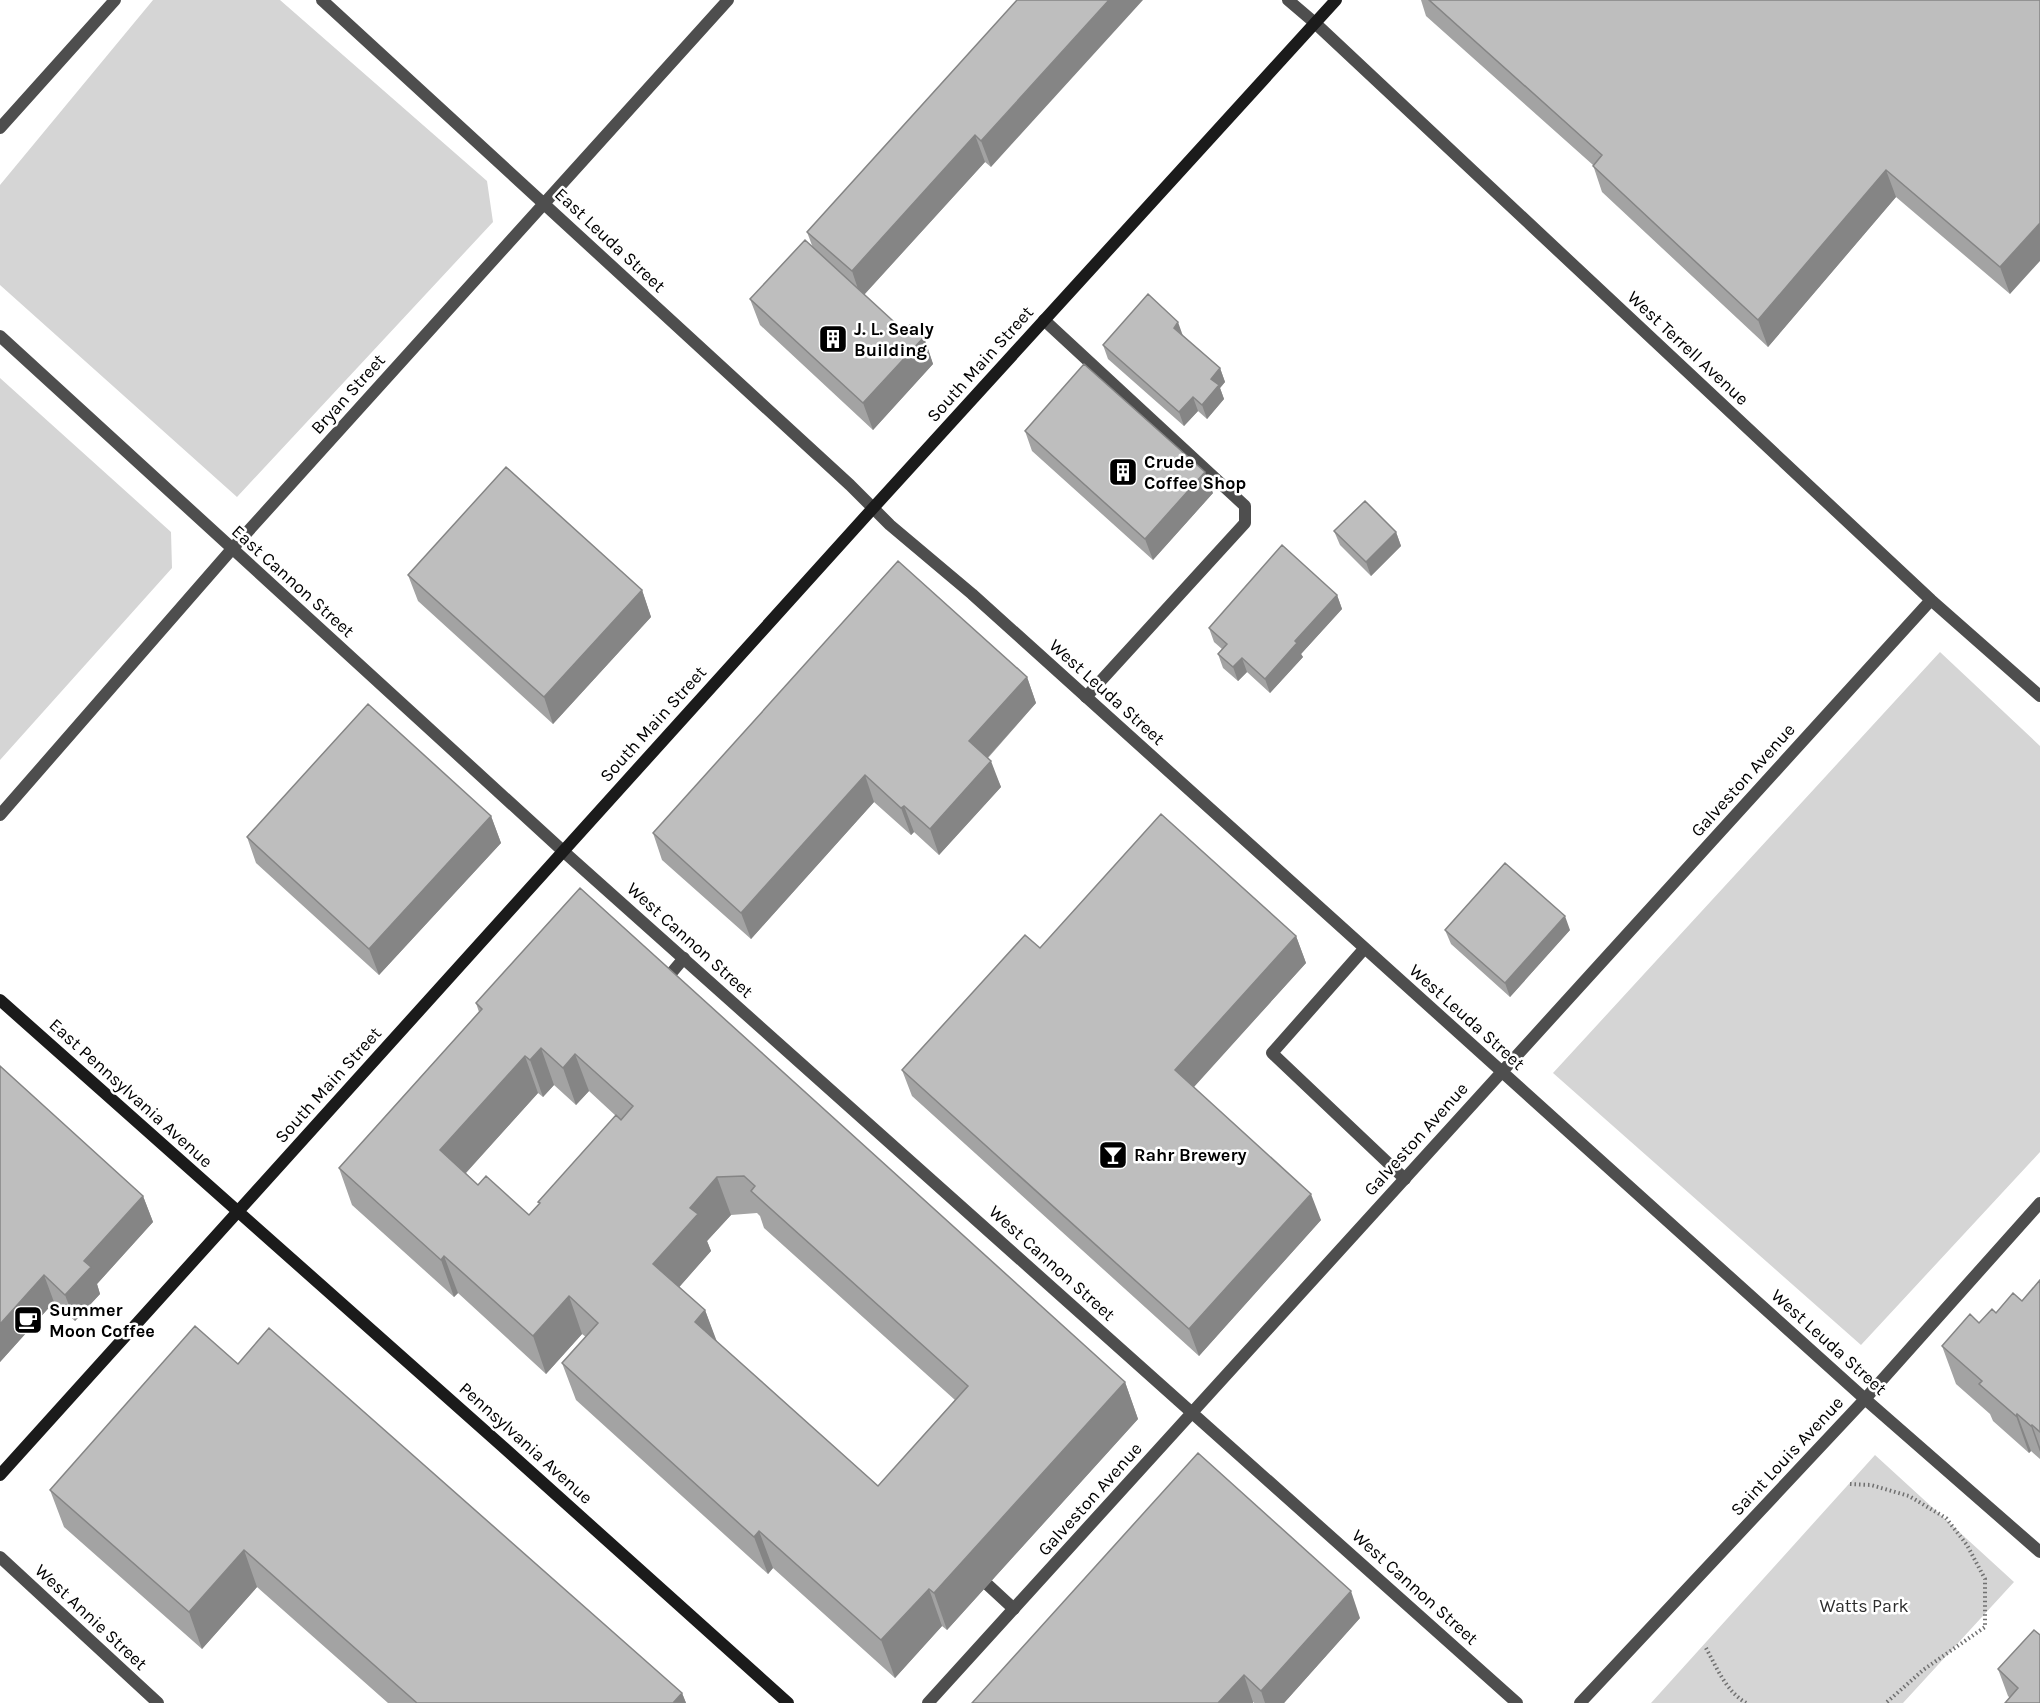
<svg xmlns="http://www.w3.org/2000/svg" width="2040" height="1703" font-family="Karla,sans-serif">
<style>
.green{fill:#d5d5d5}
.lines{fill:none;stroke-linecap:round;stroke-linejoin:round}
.path{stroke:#707070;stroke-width:4;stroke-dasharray:1.5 3;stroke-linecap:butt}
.lane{stroke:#4e4e4e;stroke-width:12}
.street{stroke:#4e4e4e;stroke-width:12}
.secondary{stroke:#1b1b1b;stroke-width:12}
.wall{fill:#a3a3a3;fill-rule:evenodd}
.shaded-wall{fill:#858585}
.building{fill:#bebebe;stroke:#858585;stroke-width:1.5;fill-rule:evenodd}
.labels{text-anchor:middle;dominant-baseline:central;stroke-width:5;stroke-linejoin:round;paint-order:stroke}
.street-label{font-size:18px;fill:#000;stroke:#fff}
.poi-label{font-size:18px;font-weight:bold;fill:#000;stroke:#fff;text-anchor:start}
.park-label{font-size:18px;fill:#2c2c2c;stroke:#fff}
</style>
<rect width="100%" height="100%" fill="#fff"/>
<!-- green -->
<path class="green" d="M153,0H280L487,181L493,222L237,497L0,285V185Z
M0,378L171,532L172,568L0,760Z
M1940,652L2040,746V1152L1861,1345L1553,1073Z
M1875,1455L2014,1582L1903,1703H1651Z"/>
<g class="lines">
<!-- path -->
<path class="path" d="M1850,1484L1871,1485L1909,1496L1946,1518L1967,1545L1985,1579V1627L1923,1670L1886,1703
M1706,1648C1717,1668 1726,1691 1746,1703"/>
<!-- lane -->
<path class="lane" d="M1044,320L1245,506V523L1086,697
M1364,949L1272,1053L1405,1179
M663,983L684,958
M988,1585L1014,1609"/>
<!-- street -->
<path class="street" d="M322,0L850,485L890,525L972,594L1865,1399L2040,1552
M1288,0L1315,23L1931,600L2040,696
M0,128L115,0
M0,336L563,851L1517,1703
M0,815L232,549L728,0
M0,1557L158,1703
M928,1703L1931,600
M1580,1703L1865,1399L2040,1203"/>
<!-- secondary -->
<path class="secondary" d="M0,1000L502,1446L788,1703
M0,1475L874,507L1336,0"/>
</g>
<!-- wall -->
<path class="wall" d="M1017,0L991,167L985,162L864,295L904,331L924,337L933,364L873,430L760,325L750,299L813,248L807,232Z
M1421,0H2040L2010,294L1896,197L1768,347L1602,192L1593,165L1426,16Z
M1183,336L1220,368L1225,382L1220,388L1224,399L1207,419L1198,411L1184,426L1108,359L1103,345Z
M1025,431L1213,493L1153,560L1032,451Z
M1334,531L1396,532L1401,546L1371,576L1340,545Z
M408,575L642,590L651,617L553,724L418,601Z
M1337,595L1342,609L1301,654L1303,657L1270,693L1247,672L1238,681L1223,668L1218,654L1222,649L1214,642L1209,628Z
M1027,677L1036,703L988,758L1001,787L939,855L914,832L911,835L874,802L751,939L662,860L653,833Z
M491,816L501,843L379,975L256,863L247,837Z
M580,888L1125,1382L1138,1419L947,1630L942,1626L895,1678L773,1568L768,1574L576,1400L562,1363L586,1337L582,1334L546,1374L458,1293L454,1297L352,1205L339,1168L479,1012L476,1003ZM554,1085L576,1105L589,1091L616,1116L538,1202L539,1204L529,1215L478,1185L466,1173L538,1093L543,1097ZM757,1213L760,1216L764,1228L955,1400L878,1486L716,1341L705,1310L679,1287L711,1251L707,1241L731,1215Z
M1445,930H1570L1510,997L1451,944Z
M1296,936L1306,963L1193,1087L1321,1220L1199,1356L912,1096L902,1070L1040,948Z
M0,1066L143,1196L153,1222L97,1284L100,1294L75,1321L54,1302L0,1362Z
M2040,1280V1459L2031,1451L2029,1453L1993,1421L1990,1414L1956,1384L1942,1346L1979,1323L1996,1313L2022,1301Z
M238,1364L682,1693L686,1703H388L257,1587L202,1649L64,1527L50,1490Z
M1360,1618L1284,1703H1254L1253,1702V1703H972Z
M1998,1669L2040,1703L2010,1698L2008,1696Z"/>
<!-- shaded-wall -->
<path class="shaded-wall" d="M1109,0H1143L991,167L981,141Z
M975,135L985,162L861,298L852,271Z
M1886,170L1896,197L1768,347L1758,320Z
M2040,223V261L2010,294L2000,267Z
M1178,322L1183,336L1174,328Z
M924,337L933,364L873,430L863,403Z
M1220,368L1225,382L1220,388L1224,399L1207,419L1202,405L1211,379Z
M1193,397L1198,411L1184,426L1179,412Z
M1205,472L1213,493L1153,560L1145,539Z
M1396,532L1401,546L1371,576L1366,562Z
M642,590L651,617L553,724L544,697Z
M1337,595L1342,609L1301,654L1303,657L1270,693L1265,679L1295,641Z
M1242,658L1247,672L1238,681L1233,667Z
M1027,677L1036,703L979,767L969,741Z
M991,761L1001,787L939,855L930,829Z
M865,775L874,802L751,939L741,913Z
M904,806L914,832L911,835L901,808Z
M491,816L501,843L379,975L369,949Z
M1565,916L1570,930L1510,997L1505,983Z
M1296,936L1306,963L1185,1097L1175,1070Z
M541,1048L554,1085L543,1097L530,1060Z
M575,1054L589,1091L576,1105L563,1068Z
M525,1056L538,1093L453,1187L440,1150Z
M717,1177L731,1215L707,1241L711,1251L667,1301L653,1264L690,1208Z
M1311,1194L1321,1220L1199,1356L1189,1329Z
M143,1196L153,1222L97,1284L100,1294L75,1321L65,1295L84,1261Z
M444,1256L458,1293L454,1297L441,1260Z
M44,1275L54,1302L0,1362V1324Z
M569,1296L582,1334L546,1374L533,1336Z
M705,1310L719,1347L695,1322Z
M1125,1382L1138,1419L947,1630L934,1593Z
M2017,1414L2031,1451L2029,1453L2016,1416Z
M2032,1425L2040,1447V1452L2031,1426Z
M759,1531L773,1568L768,1574L754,1537Z
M244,1550L257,1587L202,1649L189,1612Z
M929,1589L942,1626L895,1678L881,1640Z
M1351,1591L1360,1618L1284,1703H1265L1261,1691Z
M1244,1675L1253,1702V1703H1218Z
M682,1693L686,1703H673Z"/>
<!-- building -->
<path class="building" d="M1017,0H1109L981,141L975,135L852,271L807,232Z
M1429,0H2040V223L2000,267L1886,170L1758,320L1593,166L1602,155Z
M805,240L904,331L910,325L924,337L863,403L750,299Z
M1148,294L1178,322L1174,328L1220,368L1211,379L1219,385L1202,405L1193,397L1179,412L1103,345Z
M1084,364L1205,472L1145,539L1025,431Z
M506,467L642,590L544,697L408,575Z
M1365,501L1396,532L1366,562L1334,531Z
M1282,545L1337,595L1295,641L1297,643L1265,679L1242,658L1233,667L1218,654L1227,644L1209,628Z
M898,561L1027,677L969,741L991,761L930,829L904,806L901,808L865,775L741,913L653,833Z
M368,704L491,816L369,949L247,837Z
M1161,814L1296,936L1175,1070L1311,1194L1189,1329L902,1070L1025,935L1040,948Z
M1505,863L1565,916L1505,983L1445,930Z
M580,888L1125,1382L934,1593L929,1589L881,1640L759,1531L754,1537L562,1363L598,1323L569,1296L533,1336L444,1256L441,1260L339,1168L482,1009L476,1003ZM541,1048L563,1068L575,1054L633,1106L621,1120L616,1115L538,1202L540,1203L529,1215L486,1176L478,1185L440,1150L525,1056L530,1060ZM744,1176L755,1186L751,1191L968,1386L878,1486L695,1322L705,1310L653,1264L698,1214L690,1208L717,1177Z
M0,1066L143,1196L84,1261L91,1267L65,1295L44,1275L0,1324Z
M2040,1280V1432L2032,1425L2031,1426L2017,1414L2016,1416L1979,1384L1982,1381L1942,1346L1970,1314L1979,1323L1992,1309L1996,1313L2013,1293L2022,1301Z
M195,1326L238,1364L269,1328L682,1693L673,1703H417L244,1550L189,1612L50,1490Z
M1198,1453L1351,1591L1261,1691L1244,1675L1218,1703H972Z
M2034,1630L2040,1635V1703H2005L2018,1688L1998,1669Z"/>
<!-- icons -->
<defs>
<g id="building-square" transform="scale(1.5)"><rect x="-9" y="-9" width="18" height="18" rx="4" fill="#000" stroke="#fff"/><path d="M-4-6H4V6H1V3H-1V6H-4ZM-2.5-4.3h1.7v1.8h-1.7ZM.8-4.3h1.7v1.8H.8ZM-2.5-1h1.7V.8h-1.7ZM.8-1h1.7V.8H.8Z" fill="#fff"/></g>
<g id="bar-square" transform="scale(1.5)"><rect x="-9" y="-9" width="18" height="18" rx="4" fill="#000" stroke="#fff"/><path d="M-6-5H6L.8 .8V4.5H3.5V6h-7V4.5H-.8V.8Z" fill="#fff"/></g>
<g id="cafe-square" transform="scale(1.5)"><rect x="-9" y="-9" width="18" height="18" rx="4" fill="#000" stroke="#fff"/><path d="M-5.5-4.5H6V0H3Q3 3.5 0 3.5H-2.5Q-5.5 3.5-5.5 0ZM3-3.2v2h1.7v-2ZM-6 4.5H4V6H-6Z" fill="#fff"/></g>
</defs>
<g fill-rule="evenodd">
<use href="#building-square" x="833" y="339"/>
<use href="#building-square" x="1123" y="472"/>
<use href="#bar-square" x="1113" y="1155"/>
<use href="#cafe-square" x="28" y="1320"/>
</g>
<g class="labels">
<!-- street labels -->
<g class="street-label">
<text transform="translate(610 240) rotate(43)">East Leuda Street</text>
<text transform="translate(1688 348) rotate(43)">West Terrell Avenue</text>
<text transform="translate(980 364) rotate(-48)">South Main Street</text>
<text transform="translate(348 394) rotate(-48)">Bryan Street</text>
<text transform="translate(293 581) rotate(42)">East Cannon Street</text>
<text transform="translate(1107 692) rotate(42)">West Leuda Street</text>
<text transform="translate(653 724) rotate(-48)">South Main Street</text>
<text transform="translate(1743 780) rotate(-48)">Galveston Avenue</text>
<text transform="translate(690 940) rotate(42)">West Cannon Street</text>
<text transform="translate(1467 1017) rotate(42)">West Leuda Street</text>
<text transform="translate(328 1085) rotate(-48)">South Main Street</text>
<text transform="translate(131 1093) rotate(42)">East Pennsylvania Avenue</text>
<text transform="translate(1416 1139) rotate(-48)">Galveston Avenue</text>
<text transform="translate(1052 1263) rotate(42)">West Cannon Street</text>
<text transform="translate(1829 1342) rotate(42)">West Leuda Street</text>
<text transform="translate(526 1443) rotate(42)">Pennsylvania Avenue</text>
<text transform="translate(1787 1456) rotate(-47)">Saint Louis Avenue</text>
<text transform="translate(1090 1499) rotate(-48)">Galveston Avenue</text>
<text transform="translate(1415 1587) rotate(42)">West Cannon Street</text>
<text transform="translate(91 1617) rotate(43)">West Annie Street</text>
</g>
<!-- poi labels -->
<g class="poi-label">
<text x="854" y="329">J. L. Sealy<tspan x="854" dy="21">Building</tspan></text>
<text x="1144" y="462">Crude<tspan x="1144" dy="21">Coffee Shop</tspan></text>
<text x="1134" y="1155">Rahr Brewery</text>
<text x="49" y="1310">Summer<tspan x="49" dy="21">Moon Coffee</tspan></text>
</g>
<!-- park labels -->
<g class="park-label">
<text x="1864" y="1606">Watts Park</text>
</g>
</g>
</svg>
